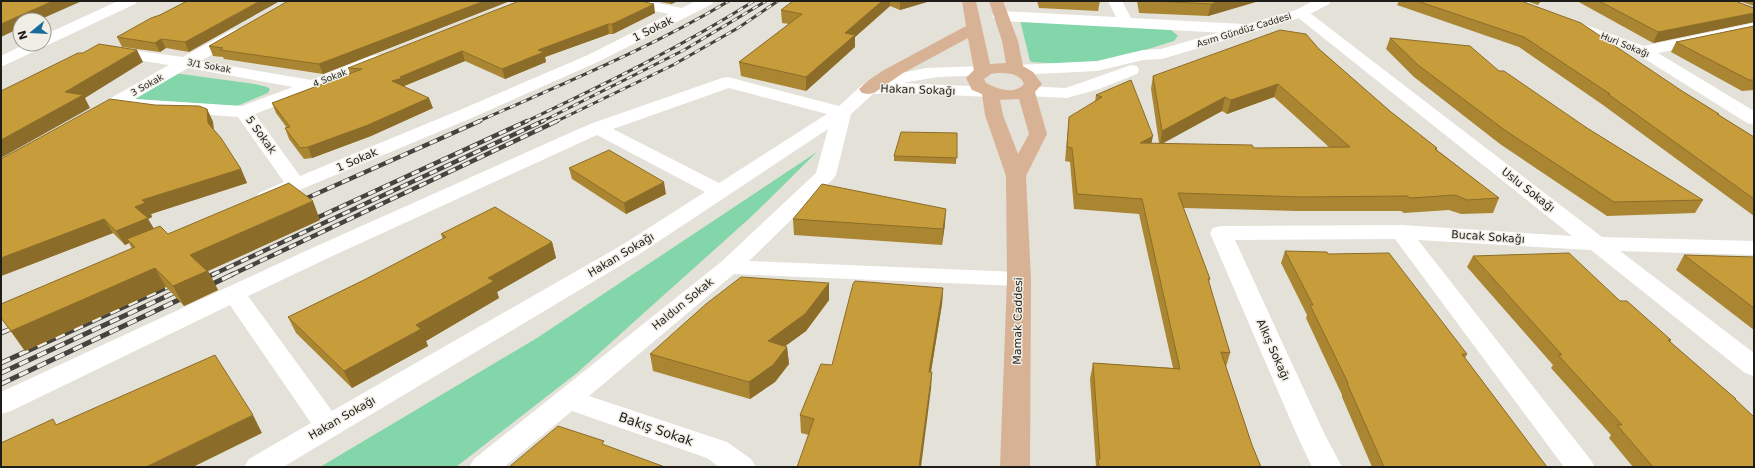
<svg xmlns="http://www.w3.org/2000/svg" width="1755" height="468" font-family="'DejaVu Sans',sans-serif">
<style>
.green{fill:#83d6a9}
.lines{fill:none;stroke-linecap:round;stroke-linejoin:round}
.street{fill:#fff;fill-rule:evenodd}
.secondary{fill:#fff;fill-rule:evenodd}
.primary{fill:#d8b295;fill-rule:evenodd}
.rail-far2-casing{stroke:#44433f;stroke-width:3}
.rail-far1-casing{stroke:#44433f;stroke-width:4.5}
.rail-casing{stroke:#44433f;stroke-width:5}
.rail-far2{stroke:#f1eee6;stroke-width:2;stroke-dasharray:6;stroke-linecap:butt}
.rail-far1{stroke:#f1eee6;stroke-width:3;stroke-dasharray:8;stroke-linecap:butt}
.rail{stroke:#f1eee6;stroke-width:3.5;stroke-dasharray:10;stroke-linecap:butt}
.wall{fill:#ab8632;fill-rule:evenodd}
.shaded-wall{fill:#8b6d29}
.building{fill:#c79c3a;stroke:#8b6d29}
.labels{text-anchor:middle;dominant-baseline:central;stroke-width:3;stroke-linejoin:round;paint-order:stroke}
.far-street-label{font-size:9px;fill:#1e1d1a;stroke:#f1eee6}
.street-label{font-size:11px;fill:#1e1d1a;stroke:#f1eee6}
.near-street-label{font-size:13px;fill:#1e1d1a;stroke:#f1eee6}
</style>
<rect width="100%" height="100%" fill="#e4e1d9"/>
<!-- green -->
<path class="green" d="M1020,20L1170,29L1178,36L1174,41L1116,59L1079,65L1032,62L1030,61Z
M174,73L255,84L267,87L270,89L268,93L237,106L132,99Z
M817,152L752,216L577,373L456,467H320L537,338Z"/>
<g class="lines">
<!-- street -->
<path class="street" d="M617,1H647L682,8L696,1H714L712,4L600,61L467,120L273,201L266,203L259,201L256,197L259,193L284,182L238,117L119,108L100,119L94,120L88,119L85,115L88,111L169,65L104,55L102,52L104,49L110,47L183,57L230,31L236,29L242,31L244,34L242,37L201,61L311,80L371,56L377,55L383,56L385,60L383,64L255,114L300,176L455,112L588,55L669,14L619,4ZM188,68L293,87L242,106L135,99Z
M1108,1H1122L1131,18L1244,24L1250,26L1252,29L1250,32L1244,34L1000,21L995,19L992,16L995,13L1000,11L1116,17Z
M1301,8L1306,10L1602,237L1754,241V255L1620,251L1754,353V376L1745,373L1591,250L1418,240L1590,459L1595,467H1564L1395,239L1235,240L1324,433L1342,467H1312L1296,433L1210,233L1213,228L1221,226L1401,225L1572,236L1296,16L1293,13L1296,10Z
M1569,19L1644,46L1754,23V33L1658,53L1754,111V125L1747,123L1637,54L1564,27L1561,24L1564,21Z
M983,66L989,67L991,71L989,75L938,77L902,83L990,87L996,88L999,92L996,96L990,97L902,93L873,94L851,114L836,175L833,179L749,261L1019,272L1027,274L1031,279L1027,284L1019,286L734,274L589,396L727,442L751,459L756,467H719L707,458L572,411L504,467H469L474,459L721,262L816,173L828,129L638,255L283,467H244L249,459L311,423L230,305L11,411L1,414V392L310,249L590,124L722,78L728,77L839,106L862,85L887,83L884,80L887,76L926,68ZM729,88L827,114L719,183L613,129ZM597,135L705,192L622,245L332,411L248,296L326,259Z"/>
<!-- secondary -->
<path class="secondary" d="M118,1H137L135,4L1,67V56L25,44H44V35Z
M1313,1H1331L1329,4L1306,16L1162,59L1143,60L1097,71L1015,75L1009,74L1007,70L1009,66L1015,65L1097,61L1143,50L1161,49L1296,10Z
M1131,65L1137,66L1139,70L1137,74L1099,89L1067,98L1026,96L1020,95L1017,91L1020,87L1026,86L1066,88Z"/>
<!-- primary -->
<path class="primary" d="M962,1H976L990,64L1006,63L1002,41L989,1H1003L1018,41L1023,66L1033,72L1042,84L1035,92L1047,134L1026,176L1031,279L1030,467H1000L1007,279L1006,176L985,115L982,94L972,90L966,78L974,70L968,38L903,73L874,93L868,94L862,93L859,89L869,80L884,70L966,26ZM997,73C1007,73 1020,73 1024,84C1014,95 997,89 986,83L984,79L991,74ZM1019,99L1029,134L1018,154L1003,115L1000,100Z"/>
<!-- rail-far2 casing -->
<g class="rail-far2-casing">
<path id="rail-far2" d="M477,122C562,84 649,49 729,1
M525,122C603,85 681,47 754,1
M541,122L684,50L766,1
M555,122L673,65L738,28L778,1"/>
</g>
<!-- rail-far1 casing -->
<g class="rail-far1-casing">
<path id="rail-far1" d="M298,202L480,121
M310,221L527,121
M212,275L543,121
M231,275L557,121"/>
</g>
<!-- rail casing -->
<g class="rail-casing">
<path id="rail" d="M200,281L214,274
M204,288L233,274
M1,333L20,325
M1,363L176,283
M1,373L182,289
M1,384L189,295"/>
</g>
<!-- rail-far2 -->
<use href="#rail-far2" class="rail-far2"/>
<!-- rail-far1 -->
<use href="#rail-far1" class="rail-far1"/>
<!-- rail -->
<use href="#rail" class="rail"/>
</g>
<!-- wall -->
<path class="wall" d="M187,1L189,52L166,48L160,52L122,47L117,37Z
M510,1L323,74L224,59L223,57L213,56L209,46Z
M655,1H678L671,4Z
M793,1H927V2L900,10L890,6L855,37V47L806,91L741,76L739,62L789,24L782,23L781,10Z
M1037,1H1100L1098,11L1039,8Z
M1137,1H1259L1208,16L1139,13Z
M1399,1H1521L1682,91L1719,114V115L1754,137V216L1603,105L1519,47L1397,5Z
M1526,1H1541L1538,5Z
M1577,1H1735L1754,8V22L1653,43Z
M1739,1H1754V6Z
M655,13L613,34H609L545,57L546,62L505,79L465,61L404,86L433,108L371,136L312,158L304,159L289,139L285,128H287L276,113L272,103L350,74L348,68Z
M1754,26V90L1742,91L1671,52L1676,42Z
M1390,38L1499,71L1587,128L1703,200L1695,213L1607,216L1500,144L1414,77L1386,49Z
M1319,49L1391,112L1437,148V150L1499,198L1493,213L1461,214L1449,210L1404,213L1401,211H1297L1183,208L1210,279L1209,282L1230,353L1226,367L1252,445L1261,467H1096L1090,379L1093,363L1173,368L1139,214L1074,209L1070,162L1065,161L1069,117L1095,102L1096,95L1131,80L1151,143H1159L1151,89L1153,76ZM1274,97L1330,148H1254L1162,143L1222,111L1227,114Z
M155,105L207,109L213,122L214,130L241,169L247,183L151,214L152,217L148,219L154,229L168,234L320,220L208,271L218,290L184,306L166,287L25,351L1,318V304L132,249L129,243L125,245L113,233L1,276V159Z
M957,133L956,164L894,161V156Z
M569,168L666,194L626,214L572,179Z
M793,219L945,224L942,245L794,235Z
M441,234L552,242L556,258L497,292L499,298L426,341L428,346L352,388L296,333L288,317L366,279L443,239Z
M1285,251L1328,254L1467,354L1465,358L1547,467H1372L1342,397V395L1306,318L1307,315L1281,263Z
M1684,255L1754,257V330L1676,270Z
M1473,256L1620,301L1671,340L1670,342L1736,399L1735,400L1754,467H1633L1609,438L1611,435L1551,368L1553,365L1467,267Z
M943,288L942,304L931,372V389L809,435L801,433L800,415Z
M829,300L806,331L785,346L787,347L789,364L775,382L750,399L653,371L650,354Z"/>
<!-- shaded-wall -->
<path class="shaded-wall" d="M53,1H82L39,20H20V28L1,37V24Z
M260,1H280L189,52L185,42Z
M484,1H510L323,74L319,64Z
M671,1H678L671,4Z
M882,1H890V6L855,37V47L806,91V77L845,33Z
M900,1H927V2L900,10Z
M1220,1H1259L1208,16L1211,4Z
M654,4L655,13L613,34L612,24Z
M1754,13V22L1653,43L1658,32Z
M608,24L609,34L545,57L546,62L505,79L502,69L538,50Z
M161,39L166,48L160,52L155,43Z
M137,50L143,62L85,98L90,108L1,158V140L65,92Z
M462,51L465,61L404,86L405,88L392,81L400,77Z
M1278,84L1274,97L1227,114L1231,100Z
M1225,97L1222,111L1160,145L1162,131Z
M429,98L433,108L371,136L312,158L308,147Z
M207,109L213,122L214,137L208,123Z
M1153,136L1150,150L1140,143Z
M241,169L247,183L151,214L152,217L148,219L156,232L127,239L129,243L125,245L116,231L135,207L142,200Z
M664,182L666,194L626,214L624,203Z
M313,201L320,220L208,271L218,290L184,306L173,286L190,255Z
M946,209L945,224L942,245L943,229Z
M104,219L113,233L1,276V258Z
M552,242L556,258L497,292L499,298L426,341L428,346L352,388L344,371L416,325L488,278Z
M155,268L166,287L25,351L11,331Z
M829,283V300L806,331L769,358L768,341Z
M943,288L942,304L928,389L929,372Z
M787,347L789,364L775,382L750,399L749,382Z
M932,372L931,389L921,467H919Z
M253,415L262,433L193,467H146Z"/>
<!-- building -->
<path class="building" d="M1,1H53L1,24Z
M187,1H260L185,42L161,39L155,43L117,37L151,18L160,15Z
M288,1H484L319,64L220,50L223,48L209,46Z
M519,1H640L654,4L612,24H608L538,50L544,52L502,69L462,51L400,77L402,78L392,81L429,98L368,125L308,147L300,148L285,128L290,127L272,103L362,69L348,68Z
M793,1H882L845,33L855,35L806,77L739,62L802,14L781,10Z
M1153,1H1220L1211,4Z
M1417,1H1521L1581,23L1682,91L1719,114H1717L1754,137V199L1608,94H1610L1524,37Z
M1599,1H1735L1754,8V13L1658,32Z
M1754,26V80H1749L1676,42Z
M1280,30L1306,34L1319,49L1391,112L1437,148L1435,149L1499,198L1467,200L1455,195L1410,198L1407,196L1301,197L1178,193L1210,279H1208L1230,353L1221,352L1252,445L1261,467H1099L1098,459H1100L1093,363L1180,369L1142,199L1077,194L1072,148L1067,147L1069,117L1102,97L1096,95L1131,80L1153,136L1140,143L1252,145L1254,148L1350,147L1278,84L1231,100L1225,97L1162,131L1153,76Z
M1390,38L1470,46L1499,71H1504L1587,128L1703,200L1614,202L1506,131L1418,65Z
M99,44L137,50L65,92L83,95L1,140V91L78,53H83Z
M110,99L155,105L199,106L207,109L208,123L221,138L241,169L142,200L145,203L135,207L148,218L116,231L104,219L1,258V159Z
M901,132L957,133V158L894,156Z
M609,150L664,182L624,203L569,168Z
M289,183L313,201L190,255L207,271L173,286L155,268L11,331L1,318V304L135,247L127,239L160,226L168,234Z
M822,184L946,209L943,229L793,219Z
M495,207L552,242L488,278L494,281L416,325L421,329L344,371L288,317L366,279L446,237L441,234Z
M1285,251L1327,252L1328,254L1389,253L1467,354H1462L1547,467H1384L1347,383H1348L1310,305H1313Z
M1569,253L1620,301H1627L1671,340H1668L1736,399H1735L1754,417V467H1653L1617,425H1622L1558,355H1562L1473,256Z
M1684,255L1754,257V308Z
M741,277L829,283L805,314L768,341L787,347L773,365L749,382L650,354L706,304Z
M855,281L943,288L929,372H932L919,467H797L814,419L800,415L821,364L832,365L853,284Z
M215,355L253,415L146,467H1V443L53,419L56,425Z
M558,426L604,441L602,444L665,467H509Z"/>
<g class="labels">
<!-- far-street labels -->
<g class="far-street-label">
<text transform="translate(1244 30) rotate(-17)">Asım Gündüz Caddesi</text>
<text transform="translate(1625 45) rotate(22)">Huri Sokağı</text>
<text transform="translate(209 66) rotate(10)">3/1 Sokak</text>
<text transform="translate(330 78) rotate(-21)">4 Sokak</text>
<text transform="translate(147 85) rotate(-29)">3 Sokak</text>
</g>
<!-- street labels -->
<g class="street-label">
<text transform="translate(653 29) rotate(-26)">1 Sokak</text>
<text transform="translate(918 90) rotate(2)">Hakan Sokağı</text>
<text transform="translate(261 135) rotate(54)">5 Sokak</text>
<text transform="translate(357 160) rotate(-23)">1 Sokak</text>
<text transform="translate(1528 190) rotate(38)">Uslu Sokağı</text>
<text transform="translate(1488 237) rotate(4)">Bucak Sokağı</text>
<text transform="translate(621 255) rotate(-31)">Hakan Sokağı</text>
<text transform="translate(683 304) rotate(-39)">Haldun Sokak</text>
<text transform="translate(1018 321) rotate(-89)">Mamak Caddesi</text>
<text transform="translate(1273 350) rotate(66)">Alkış Sokağı</text>
<text transform="translate(342 418) rotate(-30)">Hakan Sokağı</text>
</g>
<!-- near-street labels -->
<g class="near-street-label">
<text transform="translate(656 429) rotate(19)">Bakış Sokak</text>
</g>
</g>
<!-- border -->
<rect width="1755" height="468" fill="none" stroke="#1e1d1a" stroke-width="4"/>
<!-- north arrow -->
<g transform="translate(32 32) rotate(252)"><circle r="19" fill="#f1eee6" stroke="#9d9a94"/>
<path d="M0-3L7 15L0 10L-7 15Z" fill="#176c9d"/>
<text y="-6" font-size="11" font-weight="bold" text-anchor="middle" fill="#1e1d1a">N</text>
</g>
</svg>
